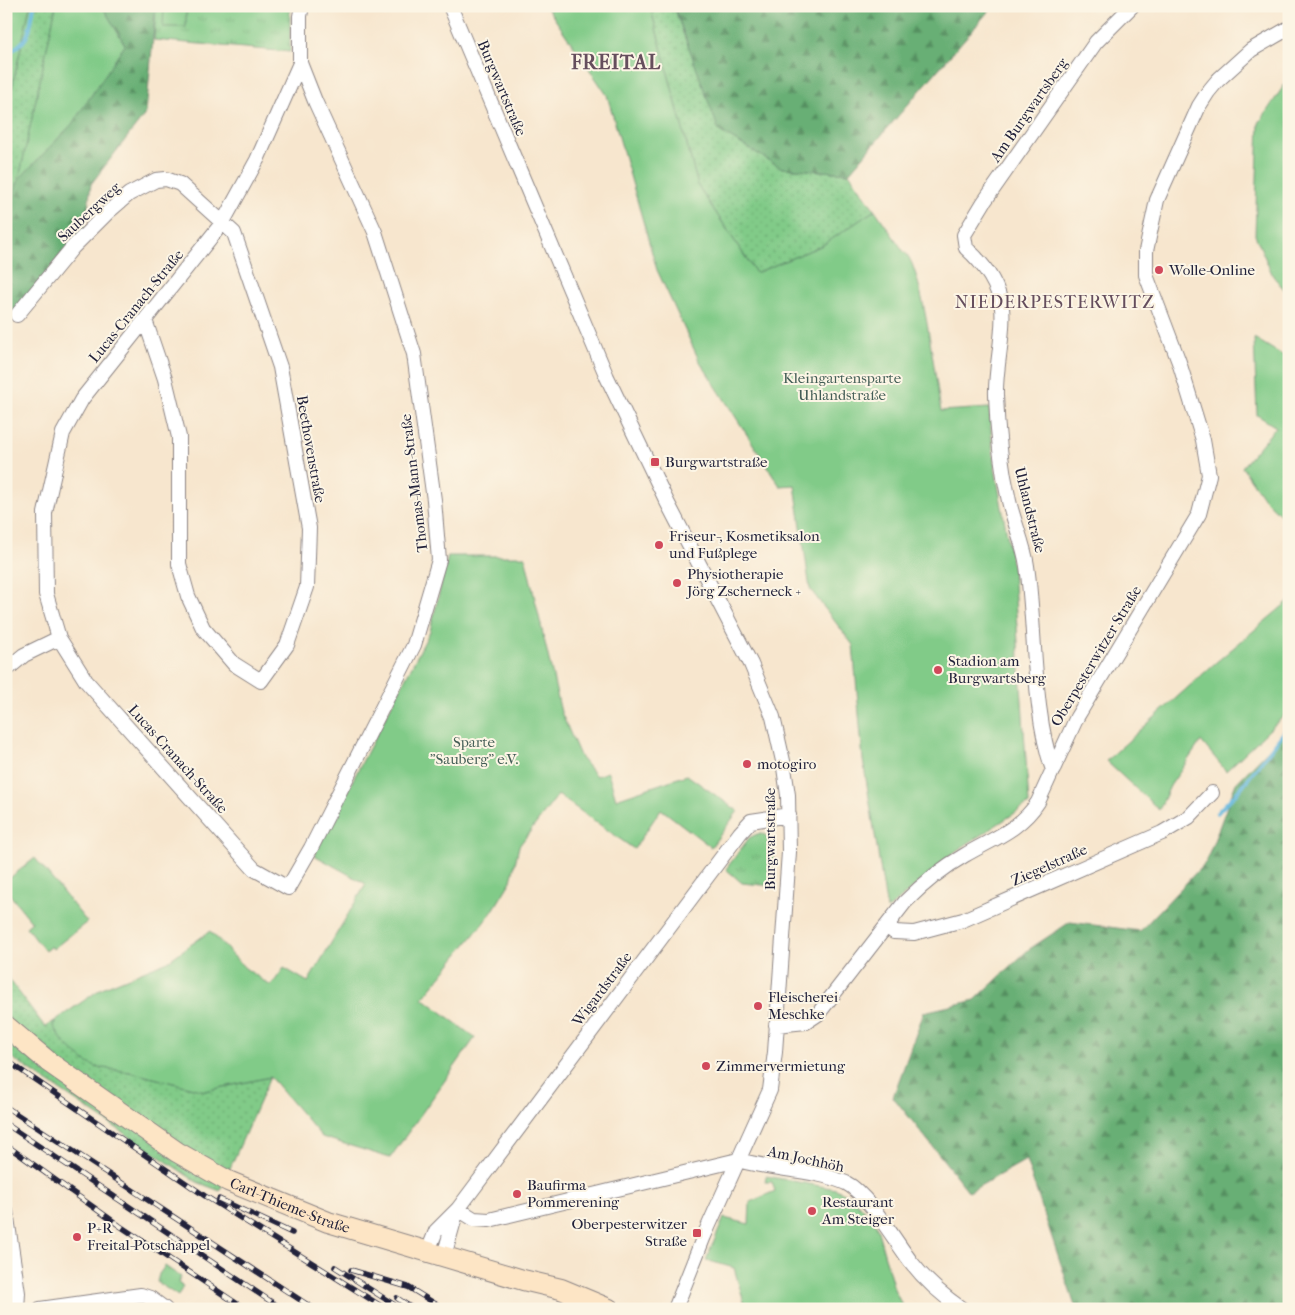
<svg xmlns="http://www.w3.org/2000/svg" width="1295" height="1315" font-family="'IM FELL French Canon',serif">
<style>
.grass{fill:url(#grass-dots);stroke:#527662}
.forest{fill:url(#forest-firs);stroke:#456858}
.park{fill:url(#park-tufts);stroke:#527662}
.garden{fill:#81cb88;stroke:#527662}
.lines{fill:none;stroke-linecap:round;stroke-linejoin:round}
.stream{stroke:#62b7de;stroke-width:4}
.minor-casing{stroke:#8c8484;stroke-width:16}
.secondary-casing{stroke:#8c8484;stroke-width:22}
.minor{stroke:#fff;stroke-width:14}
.secondary{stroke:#fde5c5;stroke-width:20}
.rail-casing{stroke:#22223b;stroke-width:5.5}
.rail{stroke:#fcf5e5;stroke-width:4;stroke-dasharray:11;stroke-linecap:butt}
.poi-dot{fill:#d1495b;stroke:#fcf5e5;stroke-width:2}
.labels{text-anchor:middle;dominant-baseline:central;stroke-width:4;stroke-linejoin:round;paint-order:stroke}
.street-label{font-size:15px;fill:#22223b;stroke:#fcf5e5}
.poi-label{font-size:15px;fill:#22223b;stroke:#fcf5e5;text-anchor:start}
.park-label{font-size:15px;fill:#435d56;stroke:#fcf5e5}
.quarter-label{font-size:18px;letter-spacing:1px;fill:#654e5d;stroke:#fcf5e5}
.district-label{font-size:20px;font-weight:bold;letter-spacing:1px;fill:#654e5d;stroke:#fcf5e5}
</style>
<defs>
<pattern id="grass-dots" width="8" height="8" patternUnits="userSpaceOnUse" patternTransform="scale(1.25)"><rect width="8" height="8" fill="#81cb88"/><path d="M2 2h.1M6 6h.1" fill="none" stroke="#6fae76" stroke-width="1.8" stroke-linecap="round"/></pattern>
<pattern id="forest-firs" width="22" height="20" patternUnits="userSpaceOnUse" patternTransform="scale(1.25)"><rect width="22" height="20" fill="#68af74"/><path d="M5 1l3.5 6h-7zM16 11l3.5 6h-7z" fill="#558e60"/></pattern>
<pattern id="park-tufts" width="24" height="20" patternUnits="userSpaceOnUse" patternTransform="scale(1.25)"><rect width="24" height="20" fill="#81cb88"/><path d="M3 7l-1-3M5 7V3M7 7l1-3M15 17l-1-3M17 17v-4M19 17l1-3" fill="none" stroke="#6fae76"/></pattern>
</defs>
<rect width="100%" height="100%" fill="#fcf5e5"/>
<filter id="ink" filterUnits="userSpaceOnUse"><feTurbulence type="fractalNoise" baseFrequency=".02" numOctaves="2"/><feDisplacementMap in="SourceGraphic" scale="10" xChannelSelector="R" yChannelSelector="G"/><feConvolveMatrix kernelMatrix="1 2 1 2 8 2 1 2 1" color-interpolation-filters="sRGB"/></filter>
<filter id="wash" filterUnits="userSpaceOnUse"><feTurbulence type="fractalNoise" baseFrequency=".0096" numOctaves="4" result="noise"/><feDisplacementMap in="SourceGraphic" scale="20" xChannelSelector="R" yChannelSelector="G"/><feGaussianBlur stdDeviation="1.12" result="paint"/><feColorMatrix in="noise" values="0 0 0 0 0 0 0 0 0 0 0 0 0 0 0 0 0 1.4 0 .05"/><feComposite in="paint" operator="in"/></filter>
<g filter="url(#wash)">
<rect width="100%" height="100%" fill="#f7e6ce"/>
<!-- grass -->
<path class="grass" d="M30,6H56L19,179L6,213V115Z
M650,6H674L686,41L782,168L849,173L875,210L823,245L756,273L698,186Z
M6,975L45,1027L56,1020L53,1026L96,1067L130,1072L205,1091L270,1077L220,1191L197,1182L6,1054Z"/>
<!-- forest -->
<path class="forest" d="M102,6H156L146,113L91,184L86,224L25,300L6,329V213L19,179L72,124L125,45Z
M674,6H993L849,173L782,168L719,131Z
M1289,729V1309H1076L1026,1160L969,1192L893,1097L924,1012L975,1000L1028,950L1070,922L1140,931L1206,862L1236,783Z"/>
<!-- park -->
<path class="park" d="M156,6H290V52L154,40Z
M757,834H764L773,844V886L742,883L726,869L749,838Z
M165,1266L181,1277L178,1283L183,1286L178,1296L157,1282L159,1274Z"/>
<!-- garden -->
<path class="garden" d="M6,6H30L6,115Z
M56,6H102L125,45L72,124L19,179Z
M164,6H186V27H163Z
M546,6H650L698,186L756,273L823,245L875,210L904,252C922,262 936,385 941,411L989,408L994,462L1013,569L1029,804L956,851L887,910L863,760L853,645L810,589L795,485L780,486L699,360L657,270L607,95Z
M1289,78V295L1273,276L1255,235L1259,123Z
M1254,338L1284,356L1289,349V523L1264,499L1242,467L1276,427L1257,415Z
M448,556H525L561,712L581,758L596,776L608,772L616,799L687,775L738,811L711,847L661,809L634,849L558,795L519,846L511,881L492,912L423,998L475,1038L390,1158L322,1137L270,1077L205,1091L130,1072L96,1067L86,1062L65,1044L53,1026L56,1020L102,988L168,961L210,931L245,968L271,986L284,968L308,982L366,884L314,855L430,631Z
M1289,601V711L1226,771L1201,741L1170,786L1159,810L1106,761L1214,664Z
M35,858L87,922L53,949L51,946L45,951L26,927L32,922L6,890V881Z
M766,1176L836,1189L851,1196L876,1224L894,1289L904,1309H746L734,1268L706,1260L724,1218L749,1224L750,1202L775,1191L772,1182H765Z"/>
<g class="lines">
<!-- stream -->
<path class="stream" d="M6,54C31,40 29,33 34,6
M1217,813L1240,789L1289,726"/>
</g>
</g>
<g filter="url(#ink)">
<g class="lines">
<!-- minor casing -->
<g class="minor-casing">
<path id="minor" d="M450,6L607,377L667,502L751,664L773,717L783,761L788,795L789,852L775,1052L770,1090L704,1236L675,1309
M300,63L315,101L375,232L414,354L434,500L439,560L414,645L311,848L288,888L254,869L86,681L59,638L46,594L45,513L63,433L82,399L223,222L257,160L300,63V16L302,6
M17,315L73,247L107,213L129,194L156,180L166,179L180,184L234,233L280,367L309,528L307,587L287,645L261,681L234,664L203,628L188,596L179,564V437L165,379L145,320
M6,670L24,655L59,638
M1053,770C1032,711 1036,629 1027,566C1024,544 1014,523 1009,501C1001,466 997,430 996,395C995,368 1005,332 1002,308C998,283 984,264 966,248L964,235L984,202L1096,42L1132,6
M888,927L894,932L914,933L963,920L1162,833L1189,817L1212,793
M776,1025L806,1022L818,1014L905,902C923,884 942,868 965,855C992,839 1020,830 1038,802L1077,717L1199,514L1209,475L1203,440L1179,362L1146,275V251L1157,200L1199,106L1208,92L1218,80L1251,50L1289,28
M738,1160C772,1170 814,1169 846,1183C868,1194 895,1241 911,1262C925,1280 943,1296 962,1309
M458,1209L474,1219L489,1220L738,1160
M6,1211L18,1293L17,1309
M428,1251L436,1231L458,1209L740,833L751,821L789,815
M444,1256L457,1210
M40,1309L141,1295L150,1298L165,1309"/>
</g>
<!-- secondary casing -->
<g class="secondary-casing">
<g id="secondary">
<path id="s1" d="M6,1026L50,1063L177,1152L228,1181L328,1222L523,1280L561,1289L609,1309"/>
</g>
</g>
<!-- minor -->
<use href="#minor" class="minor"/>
<!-- secondary -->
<use href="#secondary" class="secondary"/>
<!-- rail casing -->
<g class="rail-casing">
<path id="rail" d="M6,1060L205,1196L386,1309
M6,1107L314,1309
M6,1124L282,1309
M6,1145L120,1226L245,1309
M219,1199L292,1233
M335,1267L401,1309
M351,1270L408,1287L444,1309
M397,1298L413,1309"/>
</g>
<!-- rail -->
<use href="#rail" class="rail"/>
</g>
</g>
<!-- markers -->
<g class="poi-dot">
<circle cx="1159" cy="270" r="5"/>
<rect x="650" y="457" width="10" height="10" rx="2.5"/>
<circle cx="659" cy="545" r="5"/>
<circle cx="677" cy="583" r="5"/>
<circle cx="938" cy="670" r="5"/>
<circle cx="747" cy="764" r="5"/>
<circle cx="758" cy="1006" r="5"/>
<circle cx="706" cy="1066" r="5"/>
<circle cx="517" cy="1194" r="5"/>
<circle cx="812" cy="1211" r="5"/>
<rect x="692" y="1228" width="10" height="10" rx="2.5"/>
<circle cx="77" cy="1237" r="5"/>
</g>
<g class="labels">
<!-- street labels -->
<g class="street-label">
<text transform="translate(502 88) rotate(67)">Burgwartstraße</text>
<text transform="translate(1029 110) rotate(-55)">Am Burgwartsberg</text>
<text transform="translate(89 212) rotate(-43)">Saubergweg</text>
<text transform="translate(136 306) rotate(-51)">Lucas-Cranach-Straße</text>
<text transform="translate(311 449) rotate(80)">Beethovenstraße</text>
<text transform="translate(414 483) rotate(-97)">Thomas-Mann-Straße</text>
<text transform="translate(1030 510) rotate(76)">Uhlandstraße</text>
<text transform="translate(1096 656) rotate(-59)">Oberpesterwitzer Straße</text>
<text transform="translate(178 759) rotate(48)">Lucas-Cranach-Straße</text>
<text transform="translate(770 839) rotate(-90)">Burgwartstraße</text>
<text transform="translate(1049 865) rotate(-24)">Ziegelstraße</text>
<text transform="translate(602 989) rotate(-53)">Wigardstraße</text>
<text transform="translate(806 1159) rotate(12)">Am Jochhöh</text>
<text stroke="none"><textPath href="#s1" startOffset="338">Carl-Thieme-Straße</textPath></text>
</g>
<!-- poi labels -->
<g class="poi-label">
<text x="1169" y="270">Wolle-Online</text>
<text x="665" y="462">Burgwartstraße</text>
<text x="669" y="536">Friseur-, Kosmetiksalon<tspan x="669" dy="17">und Fußplege</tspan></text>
<text x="687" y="574">Physiotherapie<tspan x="687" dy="17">Jörg Zscherneck +</tspan></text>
<text x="948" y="661">Stadion am<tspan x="948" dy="17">Burgwartsberg</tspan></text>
<text x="757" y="764">motogiro</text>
<text x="768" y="997">Fleischerei<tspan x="768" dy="17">Meschke</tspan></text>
<text x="716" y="1066">Zimmervermietung</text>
<text x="527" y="1185">Baufirma<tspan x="527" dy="17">Pommerening</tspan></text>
<text x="822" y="1202">Restaurant<tspan x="822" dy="17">Am Steiger</tspan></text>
<text x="687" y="1224" text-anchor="end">Oberpesterwitzer<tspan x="687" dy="17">Straße</tspan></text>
<text x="87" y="1228">P+R<tspan x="87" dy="17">Freital-Potschappel</tspan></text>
</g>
<!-- park labels -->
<g class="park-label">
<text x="842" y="378">Kleingartensparte<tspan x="842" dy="17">Uhlandstraße</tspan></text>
<text x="474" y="742">Sparte<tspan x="474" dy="17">"Sauberg" e.V.</tspan></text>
</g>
<!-- quarter labels -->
<g class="quarter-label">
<text x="1055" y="302">NIEDERPESTERWITZ</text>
</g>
<!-- district labels -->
<g class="district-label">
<text x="616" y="62">FREITAL</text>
</g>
</g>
<!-- margin -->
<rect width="1295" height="1315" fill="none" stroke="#fcf5e5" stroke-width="25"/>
</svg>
